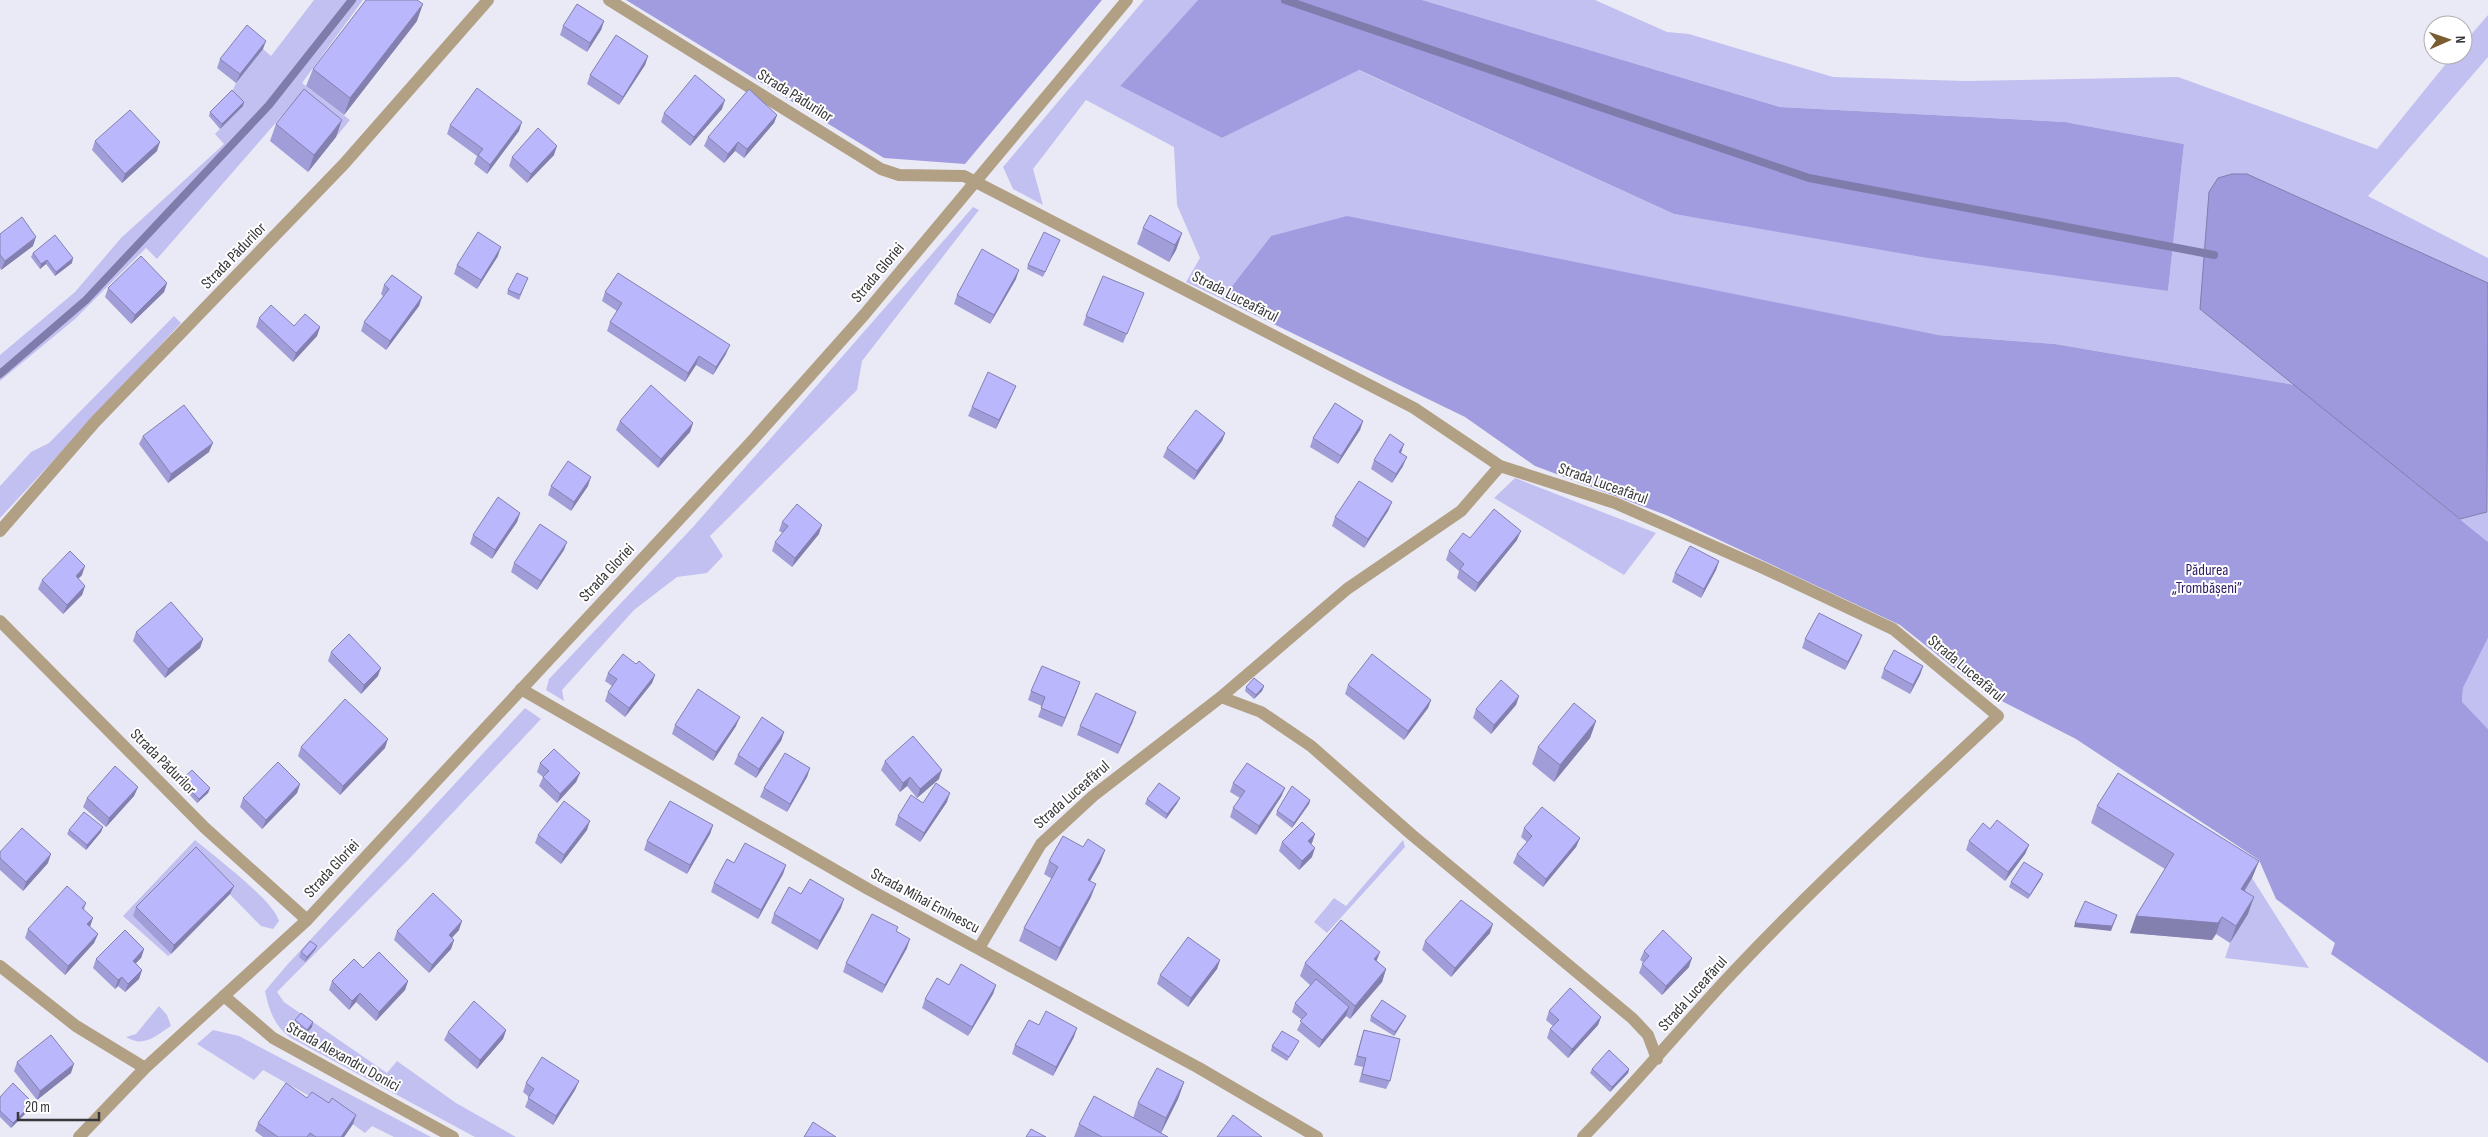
<svg xmlns="http://www.w3.org/2000/svg" width="2488" height="1137" font-family="'Sofia Sans Condensed',sans-serif">
<style>
.green{fill:#c2c0f0}
.forest{fill:#a19cdf}
.water{fill:#9e99dc;stroke:#7f7cac}
.lines{fill:none;stroke-linecap:round;stroke-linejoin:round}
.stream{stroke:#7f7cac;stroke-width:8}
.minor{stroke:#b2a084;stroke-width:12}
.tertiary{stroke:#b2a084;stroke-width:12}
.wall{fill:#a19dd9}
.shaded-wall{fill:#8380b0}
.building{fill:#bbb7fc;stroke:#8380b0}
.labels{text-anchor:middle;dominant-baseline:central;stroke-width:4;stroke-linejoin:round;paint-order:stroke}
.street-label{font-size:16px;fill:#37373b;stroke:#fff}
.park-label{font-size:16px;fill:#2e1c69;stroke:#fff}
</style>
<rect width="100%" height="100%" fill="#eaeaf6"/>
<!-- green -->
<path class="green" d="M314,0H363L302,83L350,120L336,137L293,103L157,259L146,248L75,319L0,381V355L75,292L121,238L224,144L215,134L242,106L231,94L236,83L263,49L271,56Z
M1144,0H1198L1120,86L1222,138L1358,70L1674,214L2168,291L2184,144L2065,122L1780,107L1422,0H1595L1667,32L1689,34L1833,77L1966,81L2178,77L2377,149L2453,55H2463V44L2488,15V57L2368,196L2488,258V283L2247,174L2200,309L2295,385L2055,344L1938,335L1271,236L1222,299L1186,282L1200,258L1177,205L1174,147L1086,100L1033,169L1043,205L1013,189L1003,167Z
M973,207L979,210L862,361L857,390L710,536L723,556L707,573L677,577L634,610L562,690L564,701L546,690L549,679L693,527Z
M174,316L181,323L0,518V486L31,452L49,443Z
M1515,478L1656,533L1624,575L1494,498Z
M2488,512V542L2460,519Z
M2488,638V729L2462,703L2463,688Z
M525,708L541,719L409,859L277,992L284,1002L387,1073L397,1061L456,1103L516,1137H475L291,1038C274,1026 269,1010 265,991L287,965Z
M195,840C214,856 273,900 279,921L273,929L261,926L192,856L133,916L171,954L168,956L123,916Z
M1403,840L1405,847L1327,933L1314,922L1334,898L1346,906Z
M2252,878L2309,968L2225,958L2230,943L2248,914L2235,905Z
M159,1006L167,1015L171,1026C155,1036 144,1048 126,1037L136,1034Z
M213,1030L239,1036L431,1137H394L372,1126L365,1133L329,1107L263,1070L254,1080L197,1044Z"/>
<!-- forest -->
<path class="forest" d="M626,0H1102L965,164L884,158Z
M1198,0H1422L1780,107L2065,122L2184,144L2168,291L1928,258L1674,214L1359,70L1222,138L1120,86Z
M1347,216L1938,335L2055,344L2295,385L2488,542V638L2463,688L2462,702L2488,729V1063L2331,954L2335,943L2276,899L2259,860L2076,739L1984,692L1900,625L1666,515L1535,466L1465,417L1222,299L1271,236Z"/>
<!-- water -->
<path class="water" d="M2232,174H2247L2488,283L2487,512L2460,519L2200,309L2209,192L2218,178Z"/>
<g class="lines">
<!-- stream -->
<path class="stream" d="M1285,0L1809,178L2214,255
M0,374L86,300L269,105L352,0"/>
<!-- minor -->
<path class="minor" d="M609,0L881,169L899,175L964,176L1414,408L1500,466L1615,503L1761,567L1893,629L1998,716C1905,804 1810,889 1723,983C1676,1034 1632,1087 1583,1137
M0,531L95,422L344,164L488,0
M0,621L205,828L307,920
M521,689L868,889L1199,1068L1317,1137
M1221,697L1261,712L1311,746L1412,835L1632,1018L1648,1035L1657,1059
M979,948L1041,844L1093,796L1221,697L1347,589L1461,511L1500,466
M0,966L76,1026L145,1068
M224,996L273,1038L453,1137"/>
<!-- tertiary -->
<path class="tertiary" d="M79,1137L145,1068L307,920L751,442L864,315L1127,0"/>
</g>
<!-- wall -->
<path class="wall" d="M417,21L344,115L306,86L313,69Z
M604,21L601,30L587,52L560,35L563,26Z
M263,49L236,83L217,68L220,59Z
M648,56L645,65L619,105L587,84L590,75Z
M243,106L220,129L209,116L210,112Z
M722,109L690,146L661,122L664,113Z
M777,115L774,123L744,158L735,151L724,163L704,146L708,137Z
M276,124L336,137L308,172L270,141Z
M450,125L519,131L487,174L474,164L477,156L447,134Z
M95,141L157,151L122,183L92,150Z
M554,155L527,183L509,166L512,157Z
M1143,228L1182,233L1176,250L1169,262L1137,244Z
M0,234L33,246L1,270L0,268Z
M1060,240L1043,277L1027,269L1028,265Z
M33,253L72,263L55,276L46,264L40,269L31,257Z
M498,256L477,289L454,274L457,265Z
M528,278L519,300L507,294L508,290Z
M1016,279L990,324L954,304L957,295Z
M167,283L164,292L131,324L105,297L108,288Z
M384,285L422,297L419,306L386,350L361,331L364,322L383,296L381,294Z
M605,292L726,354L713,375L696,365L685,382L607,331L610,322L617,311L602,301Z
M1144,293L1123,343L1083,325L1086,316Z
M259,318L294,326L320,327L317,336L293,362L256,327Z
M1016,386L1012,395L996,429L968,416L972,407Z
M620,421L693,423L690,432L658,468L616,430Z
M1363,421L1360,430L1338,464L1310,447L1313,438Z
M1225,433L1222,441L1194,480L1163,457L1167,448Z
M143,436L209,452L168,483L139,444Z
M1401,453L1403,466L1392,483L1371,469L1374,460Z
M551,486H588L571,511L548,495Z
M1392,502L1388,511L1364,548L1332,526L1335,517Z
M520,513L517,522L492,559L470,544L473,535Z
M782,522L819,534L792,567L772,551L775,542L783,533L779,531Z
M1470,538L1517,540L1475,592L1457,578L1459,571L1446,560L1449,551Z
M564,550L537,590L511,572L514,563Z
M1719,561L1716,570L1701,598L1672,582L1675,573Z
M82,575L78,579L85,586L82,595L63,614L38,589L42,580Z
M136,632L203,639L200,648L165,678L133,641Z
M1805,639L1859,643L1845,670L1802,648Z
M331,652L378,676L361,694L328,661Z
M636,664L655,675L652,683L625,717L605,701L608,692L612,686L605,681L608,673Z
M1923,666L1920,675L1910,694L1881,678L1884,669Z
M1348,685L1431,700L1428,708L1404,740L1345,694Z
M1264,686L1262,691L1254,699L1245,691L1246,687Z
M1031,691H1077L1062,727L1038,717L1042,706L1028,700Z
M1519,696L1516,705L1491,734L1473,718L1476,709Z
M1133,721L1118,754L1077,735L1080,726Z
M1596,721L1590,738L1554,782L1532,764L1538,747Z
M675,725L736,726L713,761L672,734Z
M784,732L781,741L756,778L734,764L738,755Z
M301,747L385,748L340,795L298,756Z
M885,761L939,779L917,798L907,786L900,792L881,770Z
M540,763L580,773L576,782L557,803L539,786L543,777L537,772Z
M810,768L807,777L787,812L760,797L764,788Z
M181,780L210,788L208,793L197,803L180,784Z
M1233,783L1285,788L1281,797L1256,835L1230,817L1233,808L1240,798L1230,792Z
M300,784L297,793L262,829L240,807L243,798Z
M138,787L134,796L106,827L83,807L87,798Z
M1147,799L1178,802L1166,819L1145,804Z
M1310,800L1309,804L1292,828L1276,815L1277,811Z
M947,802L920,842L895,825L898,816L923,803Z
M2097,806L2259,861L2252,878L2245,891L2248,914L2230,943L2216,934L2212,940L2130,933L2136,916L2165,869L2091,823Z
M713,825L710,834L687,874L644,850L647,841Z
M103,827L101,832L86,850L67,834L69,830Z
M1524,828L1580,838L1576,847L1543,887L1513,863L1517,854L1527,842L1521,837Z
M1990,829L2029,845L2025,854L2005,881L1966,850L1969,841Z
M587,830L561,864L535,843L538,835Z
M1315,834L1311,844L1312,857L1299,870L1279,851L1282,842Z
M1083,847L1105,850L1100,863L1090,881L1091,897L1056,961L1019,941L1024,928L1052,879L1044,874L1049,861Z
M0,852L48,863L23,891L0,870Z
M786,865L783,874L758,919L711,892L714,883Z
M2041,879L2028,899L2009,887L2011,882Z
M234,886L230,894L171,954L133,916L136,907Z
M801,894L841,908L817,950L771,923L774,914Z
M86,903L84,910L90,927L98,934L94,943L65,975L25,938L28,929Z
M898,927L896,931L907,948L882,993L843,972L846,963Z
M459,930L452,938L454,940L451,949L429,973L394,940L397,931Z
M1490,933L1451,977L1422,950L1425,941Z
M317,946L315,950L305,962L299,957L301,952Z
M144,949L141,958L136,963L142,970L139,979L125,992L118,986L115,989L93,968L96,959Z
M1644,951L1689,967L1662,995L1639,973L1643,962L1640,960Z
M1220,960L1217,969L1188,1007L1157,984L1160,975Z
M1377,961L1386,969L1382,982L1350,1019L1346,1016L1319,1048L1297,1030L1302,1020L1292,1012L1295,1003L1310,985L1300,976L1305,963Z
M363,968L408,981L405,990L376,1021L356,1002L349,1010L329,990L332,981Z
M949,985H996L993,994L968,1036L922,1008L925,999Z
M1549,1011L1601,1017L1598,1025L1568,1058L1547,1038L1550,1029L1553,1026L1546,1020Z
M1371,1016H1406L1404,1020L1394,1036L1370,1021Z
M295,1020L313,1022L312,1027L306,1034L293,1025Z
M1039,1025L1074,1037L1053,1076L1012,1054L1015,1045Z
M506,1030L503,1039L477,1069L444,1040L448,1032Z
M1364,1030L1390,1081L1386,1089L1359,1082L1363,1067L1354,1065L1361,1039Z
M1297,1045L1287,1061L1271,1051L1272,1046Z
M17,1062L71,1073L37,1100L14,1071Z
M1592,1069H1629L1628,1073L1610,1092L1590,1073Z
M579,1081L575,1090L553,1125L525,1107L529,1097L523,1092L526,1083Z
M1184,1082L1178,1099L1161,1133L1168,1137H1074L1079,1124L1133,1118L1138,1103Z
M0,1097L32,1107L11,1128L0,1117Z
M307,1098L329,1103L356,1115L353,1124L344,1137H263L255,1131L258,1123Z"/>
<!-- shaded-wall -->
<path class="shaded-wall" d="M423,4L417,21L344,115L350,98Z
M604,21L601,30L587,52L590,43Z
M266,41L263,49L236,83L240,74Z
M648,56L645,65L619,105L623,97Z
M725,100L722,109L690,146L694,137Z
M244,102L243,106L220,129L222,124Z
M777,115L774,123L744,158L747,149Z
M342,120L336,137L308,172L314,155Z
M522,122L519,131L487,174L490,165Z
M160,142L157,151L122,183L125,174Z
M738,142L735,151L724,163L728,154Z
M557,146L554,155L527,183L531,174Z
M1182,233L1176,250L1169,262L1175,245Z
M36,237L33,246L1,270L5,261Z
M501,247L498,256L477,289L481,280Z
M73,258L72,263L55,276L56,272Z
M47,260L46,264L40,269L41,264Z
M1019,270L1016,279L990,324L994,315Z
M167,283L164,292L131,324L135,315Z
M422,297L419,306L386,350L390,341Z
M320,327L317,336L293,362L296,353Z
M730,345L726,354L713,375L716,367Z
M699,356L696,365L685,382L688,373Z
M1016,386L1012,395L996,429L999,420Z
M1363,421L1360,430L1338,464L1341,456Z
M693,423L690,432L658,468L661,459Z
M1225,433L1222,441L1194,480L1197,471Z
M213,443L209,452L168,483L171,474Z
M1404,444L1401,453L1396,461L1399,452Z
M1407,457L1403,466L1392,483L1396,474Z
M591,477L588,486L571,511L574,502Z
M1392,502L1388,511L1364,548L1368,539Z
M520,513L517,522L492,559L495,550Z
M822,525L819,534L792,567L795,558Z
M1521,531L1517,540L1475,592L1478,583Z
M567,542L564,550L537,590L541,581Z
M1719,561L1716,570L1701,598L1704,589Z
M85,566L82,575L72,585L76,576Z
M85,586L82,595L63,614L67,605Z
M1862,635L1859,643L1845,670L1848,662Z
M203,639L200,648L165,678L168,669Z
M1923,666L1920,675L1910,694L1913,685Z
M381,668L378,676L361,694L364,685Z
M655,675L652,683L625,717L629,708Z
M1080,682L1077,691L1062,727L1065,718Z
M1264,686L1262,691L1254,699L1256,695Z
M1519,696L1516,705L1491,734L1494,725Z
M1431,700L1428,708L1404,740L1408,731Z
M1136,712L1133,721L1118,754L1121,745Z
M740,717L736,726L713,761L716,752Z
M1596,721L1590,738L1554,782L1560,765Z
M784,732L781,741L756,778L759,769Z
M388,739L385,748L340,795L343,786Z
M810,768L807,777L787,812L790,804Z
M942,770L939,779L917,798L920,789Z
M580,773L576,782L557,803L560,794Z
M910,777L907,786L900,792L903,783Z
M300,784L297,793L262,829L266,820Z
M138,787L134,796L106,827L109,818Z
M210,788L208,793L197,803L199,799Z
M1285,788L1281,797L1256,835L1259,826Z
M950,793L947,802L920,842L924,833Z
M1180,798L1178,802L1166,819L1167,814Z
M1310,800L1309,804L1292,828L1294,823Z
M590,821L587,830L561,864L564,855Z
M713,825L710,834L687,874L690,865Z
M103,827L101,832L86,850L87,845Z
M1315,834L1312,843L1305,850L1308,841Z
M1580,838L1576,847L1543,887L1546,879Z
M2029,845L2025,854L2005,881L2008,872Z
M1315,848L1312,857L1299,870L1302,861Z
M1105,850L1100,863L1083,893L1088,880Z
M51,854L48,863L23,891L26,882Z
M2259,861L2252,878L2235,905L2241,889Z
M786,865L783,874L758,919L761,910Z
M2043,874L2041,879L2028,899L2030,895Z
M1096,884L1091,897L1056,961L1060,948Z
M234,886L230,894L171,954L174,945Z
M2254,897L2248,914L2230,943L2236,926Z
M844,899L841,908L817,950L820,941Z
M2117,915L2111,931L2074,927L2075,923Z
M2136,916L2222,917L2216,934L2212,940L2130,933Z
M93,918L90,927L87,924Z
M462,921L459,930L446,944L449,935Z
M1493,924L1490,933L1451,977L1455,968Z
M98,934L94,943L65,975L68,966Z
M910,939L907,948L882,993L885,985Z
M454,940L451,949L429,973L432,965Z
M317,946L315,950L305,962L307,957Z
M144,949L141,958L130,969L133,961Z
M1380,952L1375,965L1374,959Z
M1692,958L1689,967L1662,995L1666,986Z
M1220,960L1217,969L1188,1007L1191,998Z
M1386,969L1382,982L1350,1019L1355,1006Z
M142,970L139,979L125,992L128,984Z
M122,977L118,986L115,989L118,980Z
M408,981L405,990L376,1021L379,1012Z
M996,985L993,994L968,1036L972,1027Z
M360,993L356,1002L349,1010L352,1001Z
M1349,1007L1346,1016L1319,1048L1322,1040Z
M1406,1016L1404,1020L1394,1036L1395,1032Z
M1601,1017L1598,1025L1568,1058L1572,1049Z
M313,1022L312,1027L306,1034L307,1030Z
M1077,1028L1074,1037L1053,1076L1056,1067Z
M506,1030L503,1039L477,1069L480,1060Z
M74,1064L71,1073L37,1100L40,1091Z
M1629,1069L1628,1073L1610,1092L1612,1087Z
M579,1081L575,1090L553,1125L556,1116Z
M1184,1082L1178,1099L1160,1135L1166,1118Z
M33,1103L32,1107L11,1128L13,1123Z
M356,1115L353,1124L344,1137H341Z"/>
<!-- building -->
<path class="building" d="M366,0H417L423,4L350,98L313,69Z
M577,4L604,21L590,43L563,26Z
M247,25L266,41L240,74L220,59Z
M616,35L648,56L623,97L590,75Z
M695,75L725,100L694,137L664,113Z
M477,88L522,122L490,165L478,155L483,149L450,125Z
M304,89L342,120L314,155L276,124Z
M749,89L777,115L747,149L738,142L728,154L708,137Z
M232,90L244,102L222,124L210,112Z
M130,110L160,142L125,174L95,141Z
M538,128L557,146L531,174L512,157Z
M1150,215L1182,233L1175,245L1143,228Z
M22,217L36,237L5,261L0,255V234Z
M478,232L501,247L481,280L457,265Z
M1044,232L1060,240L1045,272L1028,265Z
M55,235L73,258L56,272L47,260L41,264L33,253Z
M982,249L1019,270L994,315L957,295Z
M141,256L167,283L135,315L108,288Z
M517,273L528,278L520,295L508,290Z
M618,273L730,345L716,367L699,356L688,373L610,322L622,303L605,292Z
M392,275L422,297L390,341L364,322L389,289L384,285Z
M1103,276L1144,293L1127,334L1086,316Z
M271,305L294,326L305,314L320,327L296,353L259,318Z
M988,372L1016,386L999,420L972,407Z
M651,385L693,423L661,459L620,421Z
M1335,403L1363,421L1341,456L1313,438Z
M184,405L213,443L171,474L143,436Z
M1196,410L1225,433L1197,471L1167,448Z
M1390,434L1404,444L1399,452L1407,457L1396,474L1374,460Z
M568,461L591,477L574,502L551,486Z
M1359,481L1392,502L1368,539L1335,517Z
M498,497L520,513L495,550L473,535Z
M797,504L822,525L795,558L775,542L788,526L782,522Z
M1494,509L1521,531L1478,583L1460,569L1464,564L1449,551L1463,533L1470,538Z
M540,524L567,542L541,581L514,563Z
M1690,546L1719,561L1704,589L1675,573Z
M70,551L85,566L76,576L85,586L67,605L42,580Z
M171,602L203,639L168,669L136,632Z
M1819,613L1862,635L1848,662L1805,639Z
M349,634L381,668L364,685L331,652Z
M1894,650L1923,666L1913,685L1884,669Z
M623,654L636,664L639,661L655,675L629,708L608,692L617,679L608,673Z
M1372,654L1431,700L1408,731L1348,685Z
M1042,666L1080,682L1065,718L1041,708L1045,697L1031,691Z
M1254,678L1264,686L1256,695L1246,687Z
M1501,680L1519,696L1494,725L1476,709Z
M698,689L740,717L716,752L675,725Z
M1096,693L1136,712L1121,745L1080,726Z
M345,699L388,739L343,786L301,747Z
M1574,703L1596,721L1560,765L1538,747Z
M762,717L784,732L759,769L738,755Z
M913,736L942,770L920,789L910,777L903,783L885,761Z
M554,749L580,773L560,794L543,777L549,771L540,763Z
M785,753L810,768L790,804L764,788Z
M278,762L300,784L266,820L243,798Z
M1247,763L1285,788L1259,826L1233,808L1245,791L1233,783Z
M115,766L138,787L109,818L87,798Z
M192,770L210,788L199,799L181,780Z
M2118,773L2259,861L2241,889L2254,897L2236,926L2222,917L2218,923L2136,916L2174,854L2097,806Z
M936,783L950,793L924,833L898,816L911,795L923,803Z
M1159,783L1180,798L1167,814L1147,799Z
M1292,786L1310,800L1294,823L1277,811Z
M564,801L590,821L564,855L538,835Z
M670,801L713,825L690,865L647,841Z
M1542,807L1580,838L1546,879L1517,854L1532,836L1524,828Z
M84,812L103,827L87,845L69,830Z
M1997,820L2029,845L2008,872L1969,841L1983,823L1990,829Z
M1302,822L1315,834L1308,841L1315,848L1302,861L1282,842Z
M22,828L51,854L26,882L0,858V852Z
M1063,836L1083,847L1088,839L1105,850L1088,880L1096,884L1060,948L1024,928L1058,867L1049,861Z
M745,843L786,865L761,910L714,883L727,859L734,863Z
M196,847L234,886L174,945L136,907Z
M2024,862L2043,874L2030,895L2011,882Z
M810,879L844,899L820,941L774,914L789,887L801,894Z
M67,886L86,903L82,908L93,918L87,924L98,934L68,966L28,929Z
M433,893L462,921L449,935L454,940L432,965L397,931Z
M1461,900L1493,924L1455,968L1425,941Z
M2085,901L2117,915L2112,926L2075,923Z
M872,914L898,927L896,931L910,939L885,985L846,963Z
M1341,920L1380,952L1374,959L1386,969L1355,1006L1305,963Z
M125,930L144,949L133,961L142,970L128,984L122,977L118,980L96,959Z
M1663,930L1692,958L1666,986L1642,964L1649,956L1644,951Z
M1188,937L1220,960L1191,998L1160,975Z
M310,941L317,946L307,957L301,952Z
M379,952L408,981L379,1012L360,993L352,1001L332,981L354,959L363,968Z
M961,964L996,985L972,1027L925,999L937,978L949,985Z
M1316,979L1349,1007L1322,1040L1300,1021L1307,1014L1295,1003Z
M1570,988L1601,1017L1572,1049L1550,1029L1559,1020L1549,1011Z
M1382,1000L1406,1016L1395,1032L1371,1016Z
M474,1001L506,1030L480,1060L448,1032Z
M1046,1011L1077,1028L1056,1067L1015,1045L1029,1020L1039,1025Z
M301,1013L313,1022L307,1030L295,1020Z
M1364,1030L1400,1039L1390,1081L1362,1074L1366,1058L1357,1056Z
M1282,1031L1299,1041L1289,1057L1272,1046Z
M51,1035L74,1064L40,1091L17,1062Z
M1609,1050L1629,1069L1612,1087L1592,1069Z
M542,1057L579,1081L556,1116L528,1098L534,1089L526,1083Z
M1157,1068L1184,1082L1166,1118L1138,1103Z
M13,1083L33,1103L13,1123L0,1111V1097Z
M286,1083L307,1098L312,1092L329,1103L332,1098L356,1115L341,1137H316L310,1133L307,1137H278L258,1123Z
M1094,1096L1168,1137H1102L1079,1124Z
M1233,1115L1262,1137H1217Z
M813,1122L836,1137H804Z
M1031,1129L1046,1137H1026Z"/>
<g class="labels">
<!-- street labels -->
<g class="street-label">
<text transform="translate(795 96) rotate(32)">Strada Pădurilor</text>
<text transform="translate(234 256) rotate(-46)">Strada Pădurilor</text>
<text transform="translate(878 273) rotate(-50)">Strada Gloriei</text>
<text transform="translate(1235 297) rotate(27)">Strada Luceafărul</text>
<text transform="translate(1603 484) rotate(20)">Strada Luceafărul</text>
<text transform="translate(607 573) rotate(-47)">Strada Gloriei</text>
<text transform="translate(1966 669) rotate(40)">Strada Luceafărul</text>
<text transform="translate(163 762) rotate(45)">Strada Pădurilor</text>
<text transform="translate(1072 795) rotate(-41)">Strada Luceafărul</text>
<text transform="translate(332 869) rotate(-47)">Strada Gloriei</text>
<text transform="translate(925 901) rotate(28)">Strada Mihai Eminescu</text>
<text transform="translate(1693 994) rotate(-48)">Strada Luceafărul</text>
<text transform="translate(343 1057) rotate(29)">Strada Alexandru Donici</text>
</g>
<!-- park labels -->
<g class="park-label">
<text x="2207" y="570">Pădurea<tspan x="2207" dy="18">„Trombășeni”</tspan></text>
</g>
</g>
<!-- north arrow -->
<g transform="translate(2448 40) rotate(88)"><circle r="24" fill="#ffffff" stroke="#afafb1"/>
<path d="M0-4L9 19L0 12L-9 19Z" fill="#795d30"/>
<text y="-8" font-size="14" font-weight="bold" text-anchor="middle" fill="#37373b">N</text>
</g>
<!-- scale -->
<path d="M18 1112v8h81v-8" fill="none" stroke="#37373b" stroke-width="2.5"/>
<text x="25" y="1112" font-size="15" fill="#37373b" stroke="#ffffff" stroke-width="4" paint-order="stroke">20 m</text>
</svg>
